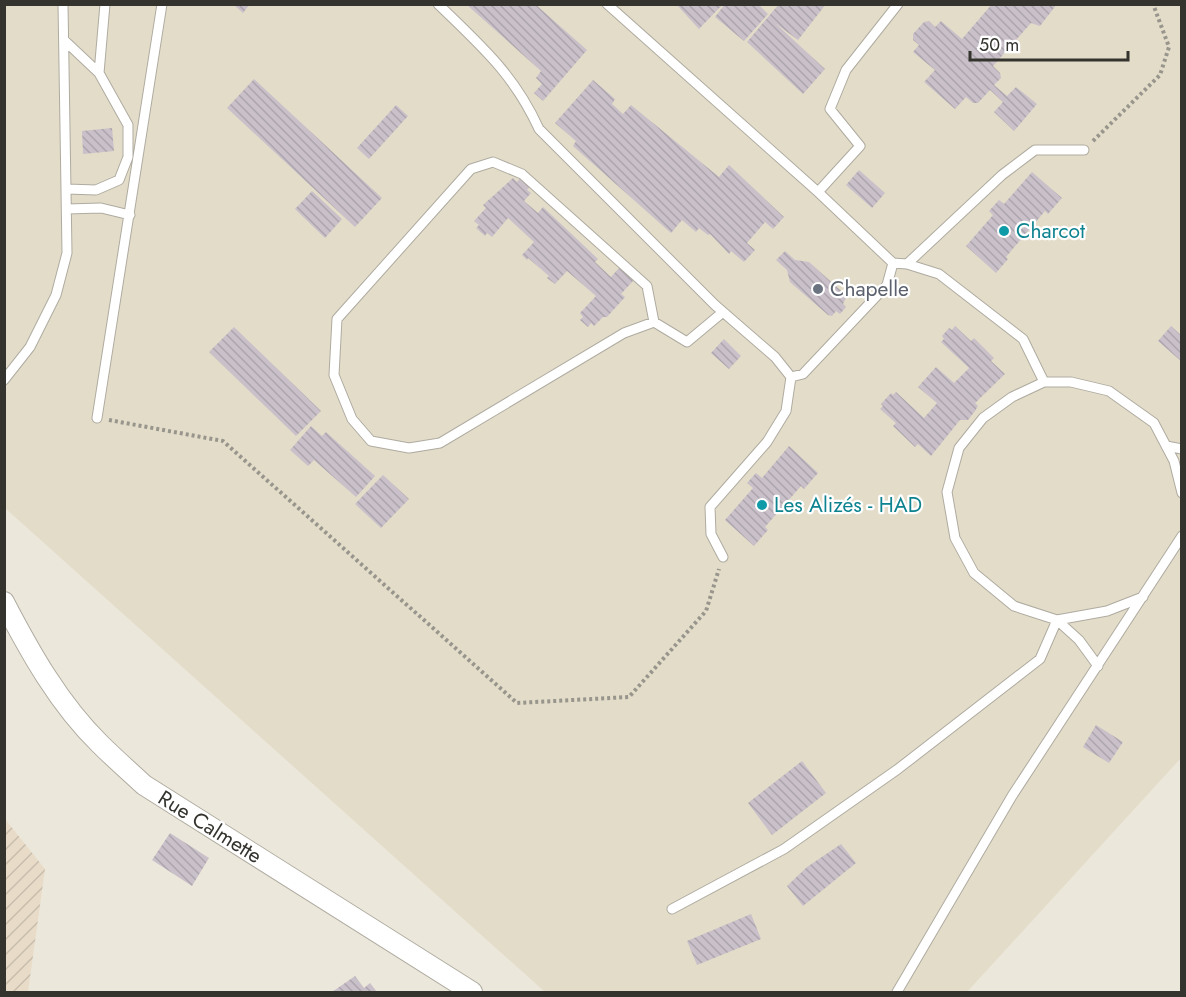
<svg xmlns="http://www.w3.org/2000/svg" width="1186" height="997" font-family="Jost,sans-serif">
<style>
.industrial{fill:url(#industrial-furrows)}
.built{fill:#e2dcc9}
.building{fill:url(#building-back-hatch)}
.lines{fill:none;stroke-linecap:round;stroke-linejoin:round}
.lane-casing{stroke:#afaba0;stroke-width:11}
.street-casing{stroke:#afaba0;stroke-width:22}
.path{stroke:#98958c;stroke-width:4;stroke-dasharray:3 3;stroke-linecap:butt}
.lane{stroke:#fff;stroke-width:9}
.street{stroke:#fff;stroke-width:20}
.culture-dot{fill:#0f9aa8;stroke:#fff;stroke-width:2}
.worship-dot{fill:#6b7280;stroke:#fff;stroke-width:2}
.labels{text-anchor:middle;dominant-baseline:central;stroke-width:4.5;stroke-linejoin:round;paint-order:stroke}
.culture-label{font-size:21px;fill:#0d838f;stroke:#fff;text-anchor:start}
.worship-label{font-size:21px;fill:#5b616d;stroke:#fff;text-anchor:start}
.street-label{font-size:21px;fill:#34332e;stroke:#fff}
</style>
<defs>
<pattern id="industrial-furrows" width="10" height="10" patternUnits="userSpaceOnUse" patternTransform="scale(1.5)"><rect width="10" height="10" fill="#e8dcc8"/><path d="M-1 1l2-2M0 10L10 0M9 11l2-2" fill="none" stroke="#c8bdac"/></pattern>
<pattern id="building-back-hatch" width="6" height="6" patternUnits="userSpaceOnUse" patternTransform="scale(1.5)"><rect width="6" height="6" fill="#c9c0c9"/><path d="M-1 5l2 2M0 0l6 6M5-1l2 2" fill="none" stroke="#ada5ad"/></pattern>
</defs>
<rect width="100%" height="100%" fill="#ece7db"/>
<!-- industrial -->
<path class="industrial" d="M5,819L45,869L28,992H5Z"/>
<!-- built -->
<path class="built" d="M5,5H1181V758L967,992H545L5,508Z"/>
<!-- building -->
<path class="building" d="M233,4H250L243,13Z
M466,4H535L587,50L543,101L534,93L542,84L536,78L541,71Z
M676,4H723L699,29Z
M725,4H758L768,14L744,41L715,17Z
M779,4H826L798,40L775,23L825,69L803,94L747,42Z
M992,4H1057L1040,26L1031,23L993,66L1000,73L1001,78L994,85L1007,96L1016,87L1037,104L1014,131L994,112L1003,102L990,90L978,103H973L966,97L955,109L924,82L935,70L913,52L919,45L913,40V34L924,22L929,21L935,27L941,21L962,39Z
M254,79L382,198L355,227L227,108Z
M593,80L615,99L612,104L623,114L631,105L719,177L729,165L784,217L773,229L765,222L747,243L755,250L744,262L731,251L729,254L710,234L708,235L699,228L696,232L682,220L671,233L573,146L576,141L555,123Z
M396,105L408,116L369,159L357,148Z
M112,128L114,151L83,154L82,131Z
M859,170L885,193L872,208L846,185Z
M1032,172L1062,198L1048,214L1045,211L1006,257L1008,259L996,273L966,246L993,215L989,211L999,200L1004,204Z
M513,178L517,182L520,178L530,186L527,190L531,193L524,201L538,213L543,207L598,259L595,262L611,277L619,268L631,275L633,281L621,294L625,297L607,317H603L594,326L591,323L588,327L580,320L583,317L580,313L596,296L567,271L555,284L547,278L549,276L528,258L527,260L522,255L534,242L508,218L492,237L487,233L485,236L476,228L479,225L474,221L486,208L483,205Z
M312,191L342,219L325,238L295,209Z
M785,251L795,260L809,262L847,296L843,304L846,307L840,314L836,311L832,316L828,315L790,282L787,270L776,260Z
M955,326L971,341L974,338L994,358L991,361L1005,374L975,403L978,406L975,411L968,420H960L931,456L918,444L915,447L893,426L896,423L880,409L883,406L881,404L891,393L893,395L896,392L924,418L937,403L918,387L936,367L954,383L969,368L941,342L944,339L942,336L949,328L952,330Z
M1171,326L1182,336V362L1158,341Z
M234,327L321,411L296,436L209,352Z
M724,339L741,356L729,369L711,353Z
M311,426L322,436L326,432L375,476L356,497L314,460L308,466L290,450Z
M789,446L818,473L804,489L801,486L765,527L768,530L754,546L725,520L753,488L747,483L756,473L762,478Z
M383,475L409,499L381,528L355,504Z
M1096,725L1123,742L1109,763L1083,747Z
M802,761L826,793L772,835L748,803Z
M170,833L209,858L192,886L152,860Z
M841,844L856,863L803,906L787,886L807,867Z
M751,914L761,939L697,965L687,941Z
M355,976L364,988L370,983L377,992H332Z"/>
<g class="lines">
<!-- lane casing -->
<g class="lane-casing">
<path id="lane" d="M438,4C481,46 514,74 539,129L715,305L775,357L791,377L786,411L767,442L710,507L711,534L723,557
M607,4L818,192L893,263L907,264L939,274L1023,339L1044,382
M64,40L99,73
M67,189L96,190L119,180L128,157V125L99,73L105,4
M818,192L860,146L830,109L846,70L898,4
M67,209L101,208L130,215
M907,264L1002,175L1035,150H1084
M654,322L647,286L522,174L493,162L471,169L337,319L334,375L352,419L371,441L409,448L440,443L624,333L654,322L687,342L723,312
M791,377L803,374L887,285L893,263
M4,380L30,347L56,295L67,253L63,4
M97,418L162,4
M1166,446L1182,449
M1143,597L1107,611L1057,620L1014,606L974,573L955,538L947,492L959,448L983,418L1012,397L1044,382H1071L1109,391L1154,423L1174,461L1182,493
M672,909L784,849L898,769L1040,659L1057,620L1079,640L1098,666
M897,992L1012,796L1182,536"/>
</g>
<!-- street casing -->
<g class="street-casing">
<path id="street" d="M4,602C30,652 59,704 100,744C114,758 129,771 144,785L472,992"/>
</g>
<!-- path -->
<path class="path" d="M1093,141L1160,75L1169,47L1153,4
M109,420L223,441L517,703L629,697L706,611L719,569"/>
<!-- lane -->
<use href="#lane" class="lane"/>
<!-- street -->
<use href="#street" class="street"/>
</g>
<!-- markers -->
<g class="culture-dot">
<circle cx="1004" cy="231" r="6"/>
<circle cx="762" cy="505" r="6"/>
</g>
<circle class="worship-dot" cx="818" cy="289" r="6"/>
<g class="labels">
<!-- culture labels -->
<g class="culture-label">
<text x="1016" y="231">Charcot</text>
<text x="774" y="505">Les Alizés - HAD</text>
</g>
<!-- worship labels -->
<g class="worship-label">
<text x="830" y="289">Chapelle</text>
</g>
<!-- street labels -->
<g class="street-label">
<text transform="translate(210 827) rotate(32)">Rue Calmette</text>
</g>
</g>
<!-- border -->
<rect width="1186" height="997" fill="none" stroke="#34332e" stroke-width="12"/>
<!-- scale -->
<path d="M970 51v9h158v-9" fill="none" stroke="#34332e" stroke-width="3"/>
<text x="979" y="51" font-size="18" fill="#34332e" stroke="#ffffff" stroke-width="4.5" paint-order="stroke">50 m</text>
</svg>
